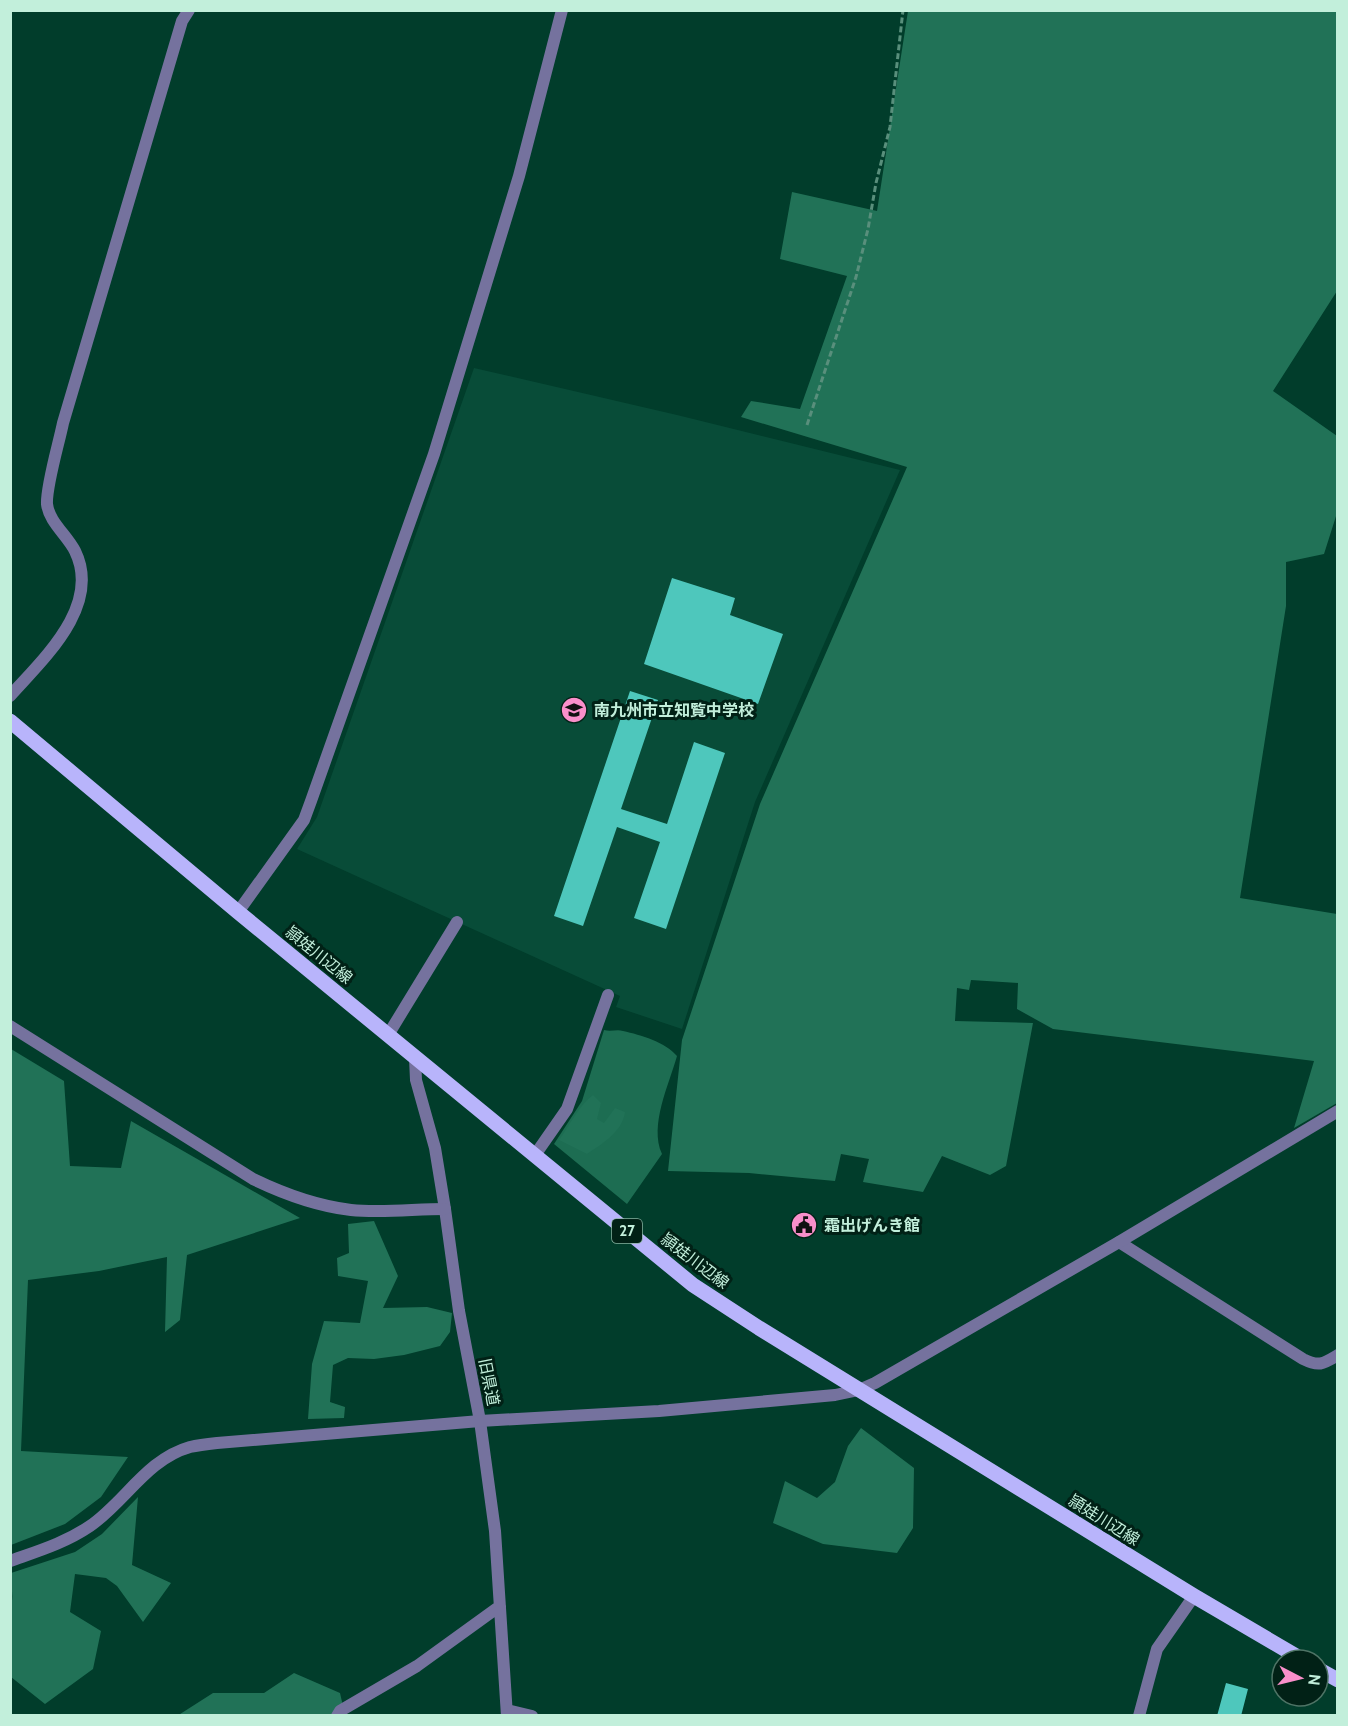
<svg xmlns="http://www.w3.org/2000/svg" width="1348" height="1726" font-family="Cabin,'Noto Sans JP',sans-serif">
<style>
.built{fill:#084c38}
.green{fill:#1d6d52}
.forest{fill:#217257}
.building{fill:#4ec7bc}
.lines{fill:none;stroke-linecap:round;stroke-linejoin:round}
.path{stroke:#598f7c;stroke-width:3;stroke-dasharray:6 3;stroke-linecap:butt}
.minor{stroke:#75729e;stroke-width:12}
.tertiary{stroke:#75729e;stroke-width:12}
.primary{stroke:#b8b4fb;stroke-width:15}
.labels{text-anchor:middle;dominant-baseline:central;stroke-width:6;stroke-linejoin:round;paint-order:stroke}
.shield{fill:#012116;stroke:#88b1a0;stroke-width:1.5}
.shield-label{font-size:15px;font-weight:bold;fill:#c2efdb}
.poi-label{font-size:16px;font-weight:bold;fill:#c2efdb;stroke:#012116;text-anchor:start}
.street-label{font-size:16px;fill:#c2efdb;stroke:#012116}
</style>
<rect width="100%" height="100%" fill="#013d2b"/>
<!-- built -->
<path class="built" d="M474,368L677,415L900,470L755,802L682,1029L616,1007L620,996L297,849L317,817Z"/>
<!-- green -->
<path class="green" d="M604,1030C611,1032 617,1029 623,1031C641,1035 665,1042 677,1056C669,1085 649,1125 662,1154L627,1204L554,1144L582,1101Z"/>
<!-- forest -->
<path class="forest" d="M908,11H1337V291L1273,391L1337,436V513L1324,554L1286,562V606L1240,898L1337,914V1103L1294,1128L1314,1061L1053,1029L1017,1009L1018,983L971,980L969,990L957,988L955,1021L1033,1023L1006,1166L990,1175L942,1156L923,1192L863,1182L869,1159L841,1154L835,1181L749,1173L668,1171L682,1040L760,804L907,467L741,417L751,401L800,409L847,276L780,259L792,192L877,211Z
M11,1049L64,1081L70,1166L121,1168L131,1121L300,1218L187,1255L180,1320L165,1332L167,1257L99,1271L28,1280L21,1451L128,1457L101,1497L65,1524L11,1545Z
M593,1095L601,1103L597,1119L604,1123L615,1108L625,1112C623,1131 602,1144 587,1154L559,1140C570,1125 579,1105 593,1095Z
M374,1221L398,1276L383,1308L427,1307L452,1313L450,1332L440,1346L404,1355L374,1359L348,1358L333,1365L330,1402L345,1407L344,1418L308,1419L312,1364L324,1321L360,1323L368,1281L338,1276L337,1258L349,1253L348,1224Z
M861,1428L914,1468L913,1528L897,1553L823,1544L773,1523L785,1481L817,1498L835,1482L848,1446Z
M138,1497L132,1565L171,1583L143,1622L117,1586L106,1578L75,1574L70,1612L101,1631L93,1669L45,1704L11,1677L10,1607C15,1598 10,1584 11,1573L75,1552L102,1534Z
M294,1673L340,1693L345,1715L177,1716L213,1693H264Z"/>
<!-- building -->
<path class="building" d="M672,578L735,598L730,615L783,634L758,704L644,664Z
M630,691L658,700L621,809L667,824L694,742L725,753L666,929L634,918L660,842L617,827L583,926L554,916Z
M1226,1683L1248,1689L1241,1716H1217Z"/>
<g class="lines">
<!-- path -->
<path class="path" d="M807,425L856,277L868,229L876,183L890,127L903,10"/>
<!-- minor -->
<path class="minor" d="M10,696C43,659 102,606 75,551C67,535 49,522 47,504C46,486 59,443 63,423L182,21L189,10
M238,912L304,820L311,801L434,454L519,176L562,10
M388,1035L457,922
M415,1058L416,1080L435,1148L445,1209L459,1311L480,1421L495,1531L507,1716
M535,1155L567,1109L608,995
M1119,1242L1303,1359C1319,1367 1323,1364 1338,1355
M507,1710L532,1716
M337,1716L340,1711L417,1666L500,1606
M1139,1716L1157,1649L1194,1596"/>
<!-- tertiary -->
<path class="tertiary" d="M10,1026L253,1179C284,1194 317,1206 351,1210C382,1213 415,1209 445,1209
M10,1561C38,1551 65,1543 90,1526C125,1502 147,1459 190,1447C199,1445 208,1444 217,1443L480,1421L659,1411L835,1395L859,1390L875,1383L1119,1242L1338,1111"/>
<!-- primary -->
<path class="primary" d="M10,721L238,912L693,1285L759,1328L1194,1596L1303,1660
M1318,1669L1338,1680"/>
</g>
<!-- icons -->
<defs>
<g id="school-disc" transform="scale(1.35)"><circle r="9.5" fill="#f98fca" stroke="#012116"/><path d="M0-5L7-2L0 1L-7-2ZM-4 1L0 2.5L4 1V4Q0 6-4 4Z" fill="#111"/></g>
<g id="civic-disc" transform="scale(1.35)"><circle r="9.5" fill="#f98fca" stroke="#012116"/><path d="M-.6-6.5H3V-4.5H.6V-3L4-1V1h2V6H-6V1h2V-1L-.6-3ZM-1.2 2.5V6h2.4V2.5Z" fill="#111"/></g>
</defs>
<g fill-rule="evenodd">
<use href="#school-disc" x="574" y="710"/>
<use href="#civic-disc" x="804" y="1225"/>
</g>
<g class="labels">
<!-- shield labels -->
<rect class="shield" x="612" y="1219" width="30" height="24" rx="4.5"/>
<g class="shield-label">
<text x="627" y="1231">27</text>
</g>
<!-- poi labels -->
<g class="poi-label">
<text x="594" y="710">南九州市立知覧中学校</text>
<text x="824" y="1225">霜出げんき館</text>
</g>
<!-- street labels -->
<g class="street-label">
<text transform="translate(319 955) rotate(39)">頴娃川辺線</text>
<text transform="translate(695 1261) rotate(37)">頴娃川辺線</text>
<text transform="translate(489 1382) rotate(79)">旧県道</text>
<text transform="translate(1104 1520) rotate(32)">頴娃川辺線</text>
</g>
</g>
<!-- border -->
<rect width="1348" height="1726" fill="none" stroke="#c2efdb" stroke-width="24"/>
<!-- north arrow -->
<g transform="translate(1300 1678) rotate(97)"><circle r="28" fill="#012116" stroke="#4e7365" stroke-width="1.5"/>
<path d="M0-4.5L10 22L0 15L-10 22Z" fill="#f98fca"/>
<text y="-9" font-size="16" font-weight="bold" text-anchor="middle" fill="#c2efdb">N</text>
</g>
</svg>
